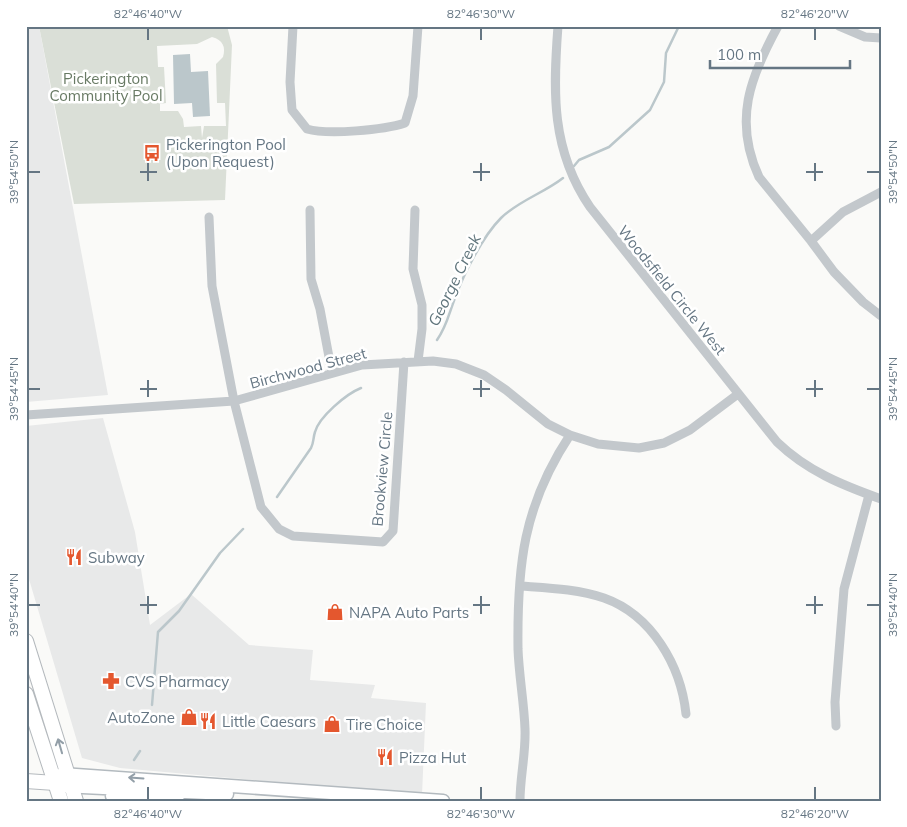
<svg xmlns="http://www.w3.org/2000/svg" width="907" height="827" font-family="Mulish,sans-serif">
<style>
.built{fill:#e8e9e9}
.green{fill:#dadfd7;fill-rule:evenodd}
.water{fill:#bbc7cb}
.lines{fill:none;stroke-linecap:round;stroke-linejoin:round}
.stream{stroke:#bbc7cb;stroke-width:2.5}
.secondary-casing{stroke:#b3babf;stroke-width:15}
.primary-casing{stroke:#b5babe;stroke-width:16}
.trunk-casing{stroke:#b4b9bd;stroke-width:16}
.minor{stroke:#c3c8cc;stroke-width:9}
.secondary{stroke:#fff;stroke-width:12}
.primary{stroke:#fff;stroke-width:14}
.trunk{stroke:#fff;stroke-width:14}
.oneway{stroke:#939fa8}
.ticks{fill:none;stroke:#657683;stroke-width:2}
.labels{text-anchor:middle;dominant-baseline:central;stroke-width:5;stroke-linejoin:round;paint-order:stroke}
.park-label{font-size:15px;fill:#687a64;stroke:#fff}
.poi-label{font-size:15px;fill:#657683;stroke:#fff;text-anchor:start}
.street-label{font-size:15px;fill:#657683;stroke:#fff}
.water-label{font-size:16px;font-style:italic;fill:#60757c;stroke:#fff}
.neatline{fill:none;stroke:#657683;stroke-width:2}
.ticks-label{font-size:12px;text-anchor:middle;fill:#657683}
</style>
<rect width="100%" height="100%" fill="#fafaf8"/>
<!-- built -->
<path class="built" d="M26,26H39L108,395L26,402Z
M103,418L135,532L150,625L191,594L249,645L313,650L310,680L375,685L371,698L426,703L422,795L120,768L82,758L26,569V426Z"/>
<!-- green -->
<path class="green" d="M39,26H227L232,45L225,200L74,204ZM212,37C223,40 226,47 223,57L216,64L217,103H225L226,126H204L202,138L201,126L184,127L183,119L178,111H160V104L166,103L164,67H158L157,46L197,44Z"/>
<!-- water -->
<path class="water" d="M190,54L191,72L208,71L210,116L193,117L192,103L174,104L173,55Z"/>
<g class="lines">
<!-- stream -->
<path class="stream" d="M574,166L579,160L609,147L650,110L664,82L666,53L679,26
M437,340C447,326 449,313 455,298C464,273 483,236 501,218C518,201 544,193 563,178
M277,497L311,448C314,442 313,438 315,432C319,417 346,394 361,388
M152,705L158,632L179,611L220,553L243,529
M134,760L140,751"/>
<!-- secondary casing -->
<g class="secondary-casing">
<path id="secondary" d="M62,774L443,801
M62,786L227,794
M112,796L178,801"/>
</g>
<!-- primary casing -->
<g class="primary-casing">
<path id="primary" d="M26,781L55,783L64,779"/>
</g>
<!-- trunk casing -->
<g class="trunk-casing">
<path id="trunk" d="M26,641L76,801
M26,694L61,801"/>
</g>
<!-- minor -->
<path class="minor" d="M293,26L290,82L292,110L307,129C328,135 384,130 405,123L413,96L418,26
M558,26C553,92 551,150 590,207L777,442C807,471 842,485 881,499
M778,26C750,77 733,121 759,177L811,241L834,272L863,302L881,316
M839,26L865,37L881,38
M310,210L311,279L320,309L332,373
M415,210L413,269L422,305V329L418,361
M209,217L212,286L234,401L261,507L279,529L293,536L383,542L393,531L404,362
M811,241L843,212L881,192
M26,415L234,401L362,365L433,361L456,364L484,375L506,390L548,424L570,435L598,444L639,448L664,443L690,430L738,394
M521,586C549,588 578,589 604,598C652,615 681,666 686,714
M836,726L835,702L844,589L869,495
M520,801C520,777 526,753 525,729C524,702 519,676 518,649C517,566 523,506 570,435"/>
<!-- secondary -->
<use href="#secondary" class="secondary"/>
<!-- primary -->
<use href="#primary" class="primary"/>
<!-- trunk -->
<use href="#trunk" class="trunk"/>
</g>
<!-- one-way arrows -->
<defs><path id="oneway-shaft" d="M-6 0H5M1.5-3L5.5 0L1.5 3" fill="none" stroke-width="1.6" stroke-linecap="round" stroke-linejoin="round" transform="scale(1.25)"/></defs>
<g class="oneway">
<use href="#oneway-shaft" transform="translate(60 746) rotate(-106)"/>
<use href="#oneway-shaft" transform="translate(136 778) rotate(-176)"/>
</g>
<!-- ticks -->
<path class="ticks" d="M148,28V40M481,28V40M815,28V40M148,163V181M481,163V181M815,163V181M28,172H40M140,172H157M473,172H490M806,172H823M867,172H880M148,380V397M481,380V397M815,380V397M28,389H40M140,389H157M473,389H490M806,389H823M867,389H880M148,596V614M481,596V614M815,596V614M28,605H40M140,605H157M473,605H490M806,605H823M867,605H880M148,787V800M481,787V800M815,787V800"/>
<!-- icons -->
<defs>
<g id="bus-bare" transform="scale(1.35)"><path d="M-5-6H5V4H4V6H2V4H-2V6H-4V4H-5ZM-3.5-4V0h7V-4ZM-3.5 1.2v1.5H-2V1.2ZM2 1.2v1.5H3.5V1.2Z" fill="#e4572e" stroke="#fff" stroke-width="2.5" paint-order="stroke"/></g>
<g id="restaurant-bare" transform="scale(1.35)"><path d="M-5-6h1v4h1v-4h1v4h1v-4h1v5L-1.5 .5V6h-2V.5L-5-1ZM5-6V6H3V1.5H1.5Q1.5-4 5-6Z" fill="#e4572e" stroke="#fff" stroke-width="2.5" paint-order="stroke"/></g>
<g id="shop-bare" transform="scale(1.35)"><path d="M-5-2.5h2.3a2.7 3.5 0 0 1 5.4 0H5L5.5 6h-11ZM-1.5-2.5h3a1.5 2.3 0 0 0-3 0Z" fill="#e4572e" stroke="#fff" stroke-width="2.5" paint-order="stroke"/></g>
<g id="pharmacy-bare" transform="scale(1.35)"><path d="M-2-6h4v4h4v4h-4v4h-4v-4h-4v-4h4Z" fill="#e4572e" stroke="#fff" stroke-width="2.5" paint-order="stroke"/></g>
</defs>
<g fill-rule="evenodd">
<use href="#bus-bare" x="152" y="153"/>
<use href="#restaurant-bare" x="74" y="557"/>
<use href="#shop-bare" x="335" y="612"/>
<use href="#pharmacy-bare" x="111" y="681"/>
<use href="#shop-bare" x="189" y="717"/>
<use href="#restaurant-bare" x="208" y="721"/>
<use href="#shop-bare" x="332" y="724"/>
<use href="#restaurant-bare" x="385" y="757"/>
</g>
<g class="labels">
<!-- park labels -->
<g class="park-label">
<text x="106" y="78">Pickerington<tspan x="106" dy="17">Community Pool</tspan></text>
</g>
<!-- poi labels -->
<g class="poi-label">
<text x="166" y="144">Pickerington Pool<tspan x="166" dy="17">(Upon Request)</tspan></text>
<text x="88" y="557">Subway</text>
<text x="349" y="612">NAPA Auto Parts</text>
<text x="125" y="681">CVS Pharmacy</text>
<text x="175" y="717" text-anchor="end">AutoZone</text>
<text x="222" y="721">Little Caesars</text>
<text x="346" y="724">Tire Choice</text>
<text x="399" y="757">Pizza Hut</text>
</g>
<!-- street labels -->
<g class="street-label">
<text transform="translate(672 290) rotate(51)">Woodsfield Circle West</text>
<text transform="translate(308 368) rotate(-15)">Birchwood Street</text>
<text transform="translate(382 469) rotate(-85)">Brookview Circle</text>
</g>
<!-- water labels -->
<g class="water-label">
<text transform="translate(454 280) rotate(-64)">George Creek</text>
</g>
</g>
<!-- border -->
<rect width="907" height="827" fill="none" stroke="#ffffff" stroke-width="55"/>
<!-- scale -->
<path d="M710 60v8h140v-8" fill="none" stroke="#657683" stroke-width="2.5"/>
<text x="717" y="60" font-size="15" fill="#657683" stroke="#ffffff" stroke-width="4" paint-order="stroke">100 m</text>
<rect x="28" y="28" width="852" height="772" class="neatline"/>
<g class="ticks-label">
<text x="148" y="18">82°46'40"W</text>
<text x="481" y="18">82°46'30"W</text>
<text x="815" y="18">82°46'20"W</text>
<text transform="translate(14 172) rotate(-90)" y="4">39°54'50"N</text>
<text transform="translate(893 172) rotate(-90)" y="4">39°54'50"N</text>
<text transform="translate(14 389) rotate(-90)" y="4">39°54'45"N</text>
<text transform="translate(893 389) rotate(-90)" y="4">39°54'45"N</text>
<text transform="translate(14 605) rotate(-90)" y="4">39°54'40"N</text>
<text transform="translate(893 605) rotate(-90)" y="4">39°54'40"N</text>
<text x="148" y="818">82°46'40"W</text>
<text x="481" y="818">82°46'30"W</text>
<text x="815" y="818">82°46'20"W</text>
</g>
</svg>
